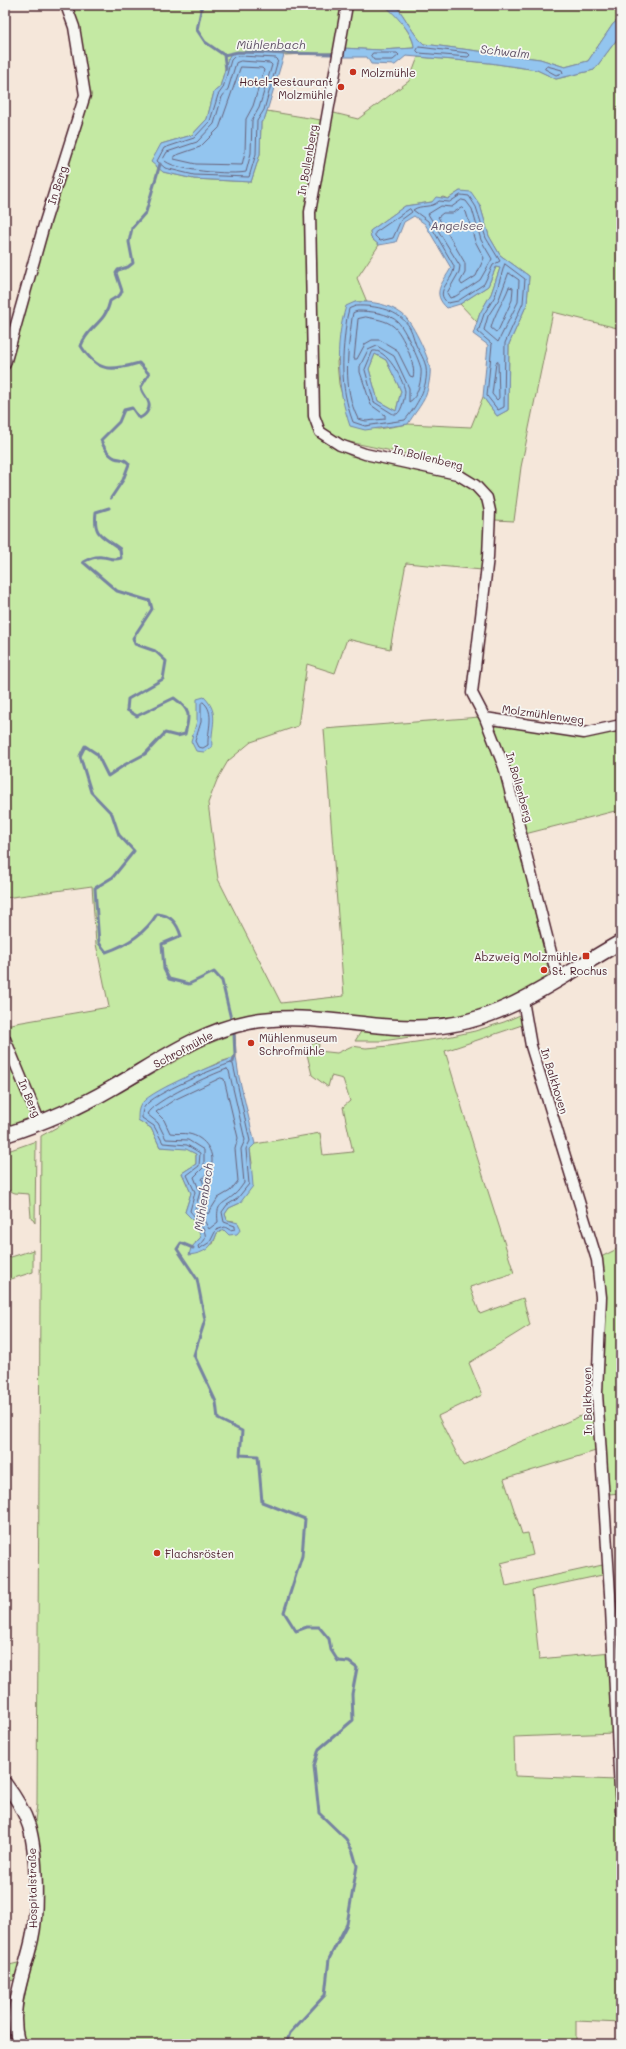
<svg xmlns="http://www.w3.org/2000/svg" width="626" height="2049" font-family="Mali,sans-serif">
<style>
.green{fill:#c4e9a3;stroke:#878467;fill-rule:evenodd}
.water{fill:#93c5ef;stroke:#7683a1;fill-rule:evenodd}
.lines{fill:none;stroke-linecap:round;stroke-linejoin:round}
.shore{stroke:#676179;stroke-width:1}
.stream{stroke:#7683a1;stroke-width:3}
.minor-casing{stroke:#4a1f2b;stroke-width:13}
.tertiary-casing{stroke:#4a1f2b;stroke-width:15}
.secondary-casing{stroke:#4a1f2b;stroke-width:17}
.minor{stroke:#f6f6f2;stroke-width:10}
.tertiary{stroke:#f6f6f2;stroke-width:12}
.secondary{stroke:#f6f6f2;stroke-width:14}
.poi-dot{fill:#c8321e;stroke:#f6f6f2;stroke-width:1.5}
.labels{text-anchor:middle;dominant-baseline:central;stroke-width:3.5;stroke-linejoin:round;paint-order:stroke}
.poi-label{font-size:11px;fill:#4a1f2b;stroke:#f6f6f2;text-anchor:start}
.street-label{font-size:11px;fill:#4a1f2b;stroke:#f6f6f2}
.water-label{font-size:12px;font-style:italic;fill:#605166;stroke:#f6f6f2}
</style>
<rect width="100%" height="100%" fill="#f5e7da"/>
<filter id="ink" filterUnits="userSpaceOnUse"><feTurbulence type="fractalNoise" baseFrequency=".025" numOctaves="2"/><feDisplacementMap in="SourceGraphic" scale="8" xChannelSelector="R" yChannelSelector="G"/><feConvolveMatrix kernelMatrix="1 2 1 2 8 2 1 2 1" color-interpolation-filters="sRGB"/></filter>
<g filter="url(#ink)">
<!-- green -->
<path class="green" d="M68,5H343L335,50L331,53L284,55L240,52L228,59L220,87L214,92L207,119L192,135L161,144L163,172L194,179L251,182L260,154L261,121L264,120L267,111L321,120L305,207L310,418L317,435L330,445L351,456L461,479L478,492L486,504L488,512L482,570L406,563L390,649L347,639L335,673L307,664L298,726L251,742L228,761L217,780L208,803L218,879L281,1003L344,996L324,729L480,717L501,767L548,968V977L504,1005L446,1022L380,1020L336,1014L285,1013L250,1016L51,1114L40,1115L5,1034V1025L109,1007L96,944L92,886L5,898V381L72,142L88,95Z
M351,5C359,5 379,3 385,6C395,11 415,38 414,48L381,50L342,48Z
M395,5H621V18L613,24L588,61L565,67L540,59L424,44C412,34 406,17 395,5Z
M621,34V329L553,312L521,467L514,521L495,520L482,486L464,471L425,458L335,439L323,429L318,414L313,213L330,112L358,119L409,81L418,57L490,63L537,70L556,79L594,70ZM460,191L480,205L489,236L500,255L529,276L527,304L509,344L508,410L497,416L483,397L471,427L408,424L379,429L351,426L339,384L337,362L355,302H367L357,278L379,245L371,238L370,231L405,206L432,202L443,197L448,199Z
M496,267L500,268L491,294L480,313L477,322L460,304L488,286Z
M375,354L386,360L401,391L396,411L378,401L369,369Z
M497,723L584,736L621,729V832L615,811L525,834L493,728Z
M520,1015L522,1025L445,1051L473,1144L514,1273L470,1287L480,1314L523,1298L530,1325L469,1363L482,1395L438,1416L463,1466L595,1410L599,1450L504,1479L522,1534L528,1533L533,1555L501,1563L506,1586L607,1564V1574L532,1590L539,1659L611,1652L614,1733L514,1737L515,1776L616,1780L621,1761V2023L576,2021V2044H24C15,2016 31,1974 36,1945C43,1898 29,1850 37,1804L41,1136L201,1047L235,1033L236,1057L220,1062L166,1087L138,1120L151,1128L160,1147L186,1148L196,1154V1164L182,1173L191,1193L185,1212L195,1222L201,1237L195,1243L213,1244L217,1233L224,1230L234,1221L227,1220L225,1214L229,1208L240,1203L252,1163L250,1149L255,1144L320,1133L323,1155L353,1152L343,1107L350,1101L343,1079L331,1076L328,1087L312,1075L306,1050L314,1043L319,1044L318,1051L337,1053L352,1046L366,1048L389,1046L443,1038L475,1031L504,1022Z
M362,1030L430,1034L383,1041H355Z
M5,1046L34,1118L5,1130Z
M36,1141L35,1223L31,1217L29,1194L15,1193L5,1189V1152Z
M621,1247V1493L609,1494L601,1395L603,1280L601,1257Z
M33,1250V1272L5,1281V1259Z
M22,1962L17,1980L5,1981V1966Z"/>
<!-- water -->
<path class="water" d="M384,5H395C406,17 412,34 424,44L540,59L565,67L588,61L613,24L621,18V34L594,70L556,79L537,70L490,63L406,56L395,65L371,64L367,57H342V48L381,50L414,48C415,35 394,13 384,5Z
M240,52L284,55L267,111L264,120L261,122L260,154L251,182L194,179L163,172L151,162L161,144L192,135L207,119L214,92L220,87L228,59L231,53Z
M460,191L471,192L480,205L489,236L500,255L529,276L527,304L509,344L508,410L497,416L483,397L488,345L473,334L480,313L491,294L500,268L496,267L488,286L460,304L447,308C431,293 442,284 451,268L425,224L414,216L404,222L396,242L379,245L371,238L370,231L405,206L432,202L436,197L448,199Z
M355,302C371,301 389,304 402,314C411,319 429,358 430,368C431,375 428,389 426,395C422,405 413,415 408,424L365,430L350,426C337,388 334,346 346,306ZM375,354L386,360L401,391L396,411L378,401L369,369Z
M204,697C221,714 210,727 212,747L204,752L196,751L191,741L197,721V699Z
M236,1057L239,1077L255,1144L250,1149L253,1186L240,1203L229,1208L225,1214L227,1220L238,1223L241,1229L237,1234L229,1235L224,1230L217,1233C212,1248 205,1253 189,1255L191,1248L201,1237L195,1222L185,1212L191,1193L182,1173L196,1164V1154L186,1149L160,1147L151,1128L138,1120C138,1114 138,1108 142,1103C153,1089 218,1063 236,1057Z"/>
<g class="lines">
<!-- shore -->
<path class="shore" d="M419,47L468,53L470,55L468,57L419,53L417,51Z
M373,53H397L399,55L393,60H374L371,56Z
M241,56L276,58L278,60L264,110L257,121L256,154L249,177L194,175L165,168L157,161L164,148L194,138L210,121L218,95L223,88L231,60L234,57Z
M241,61L270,63L272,65L259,108L252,120L251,153L246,172C233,175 171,171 163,159L167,152L197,142L214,124L222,97L228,89L236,63Z
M547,66L562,70L563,73L556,75L545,69Z
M241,67L262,68L264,70L253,106L246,119L245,152L242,165L196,164L174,159V156L200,147L219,128Z
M461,195L469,196L476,207L486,238L500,261L493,265L484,284L458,301L448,303C432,291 455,280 454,266L428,221L413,210C421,204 431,209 439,201L449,202Z
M462,200L466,201L472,209L481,240L492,259L480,280L456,296L450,298L447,293L459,272L460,266L428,214L441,206L451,207Z
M462,208L466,212L475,241L484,258L476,276L462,285L460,282L465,273V263L438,217L443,213H452Z
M410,209L412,212L401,220L393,238L380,241L375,236V233Z
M505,264L525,279L523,303L505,343L504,407L498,410L487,396L492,344L478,332L484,314L495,296Z
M509,273L519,280L518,302L498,342L484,330L488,316L499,299Z
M509,287L513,288L512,300L498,331L496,332L491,328C494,314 504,301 509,287Z
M356,306C375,305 400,310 410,328C413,334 414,340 416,345C420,353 425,360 426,368C429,386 416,407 405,420L365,426L353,422C339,384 342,356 347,317L349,309Z
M358,311C370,311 389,313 398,322C404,328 420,361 421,369C422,378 418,398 409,402V388L394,356L377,346L368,350L360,366V372L371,405L385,415V419L366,421L358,419C342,387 348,351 352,318L353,313Z
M366,317C375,319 386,320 393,326C402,332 417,367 413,377L410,376L397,350L380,340H372L365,344L357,359H354L358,319Z
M373,351C386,348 403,379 405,391C405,396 402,411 397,414H393L374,402L365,370Z
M498,362L499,398L497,400L492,394L496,363Z
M203,702C216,712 207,731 208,745L203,748L198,747L195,741L201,722V704Z
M231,1063L233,1064L250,1141L246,1149L249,1184L237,1199L227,1205L222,1212L224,1222L235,1226V1229L230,1230L225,1227L216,1230L210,1242L199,1249L198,1246C200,1244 204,1242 205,1239C208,1231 194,1216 190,1211L195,1192L187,1175L199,1166L200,1153L187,1145L163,1143L154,1126L142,1118C142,1114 142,1110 145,1106C153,1094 215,1068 231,1063Z
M227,1069L229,1071L245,1140L241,1149L244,1183C241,1187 238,1192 234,1195C221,1206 216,1203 218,1222L209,1229L202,1217L195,1209L200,1192L194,1177L204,1167V1150L188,1140L166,1139L158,1123L147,1114C153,1101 212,1074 227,1069Z
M221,1078L224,1079L238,1138L235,1149L238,1181L230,1191L218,1198L208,1214L202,1207L206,1192L202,1179C204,1176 208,1174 210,1170C217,1154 205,1137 189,1134C183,1133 176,1134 170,1133L164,1120L156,1112L174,1100Z"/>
<!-- stream -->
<path class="stream" d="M202,5L197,30L205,42L224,55
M226,69L224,55L238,52L332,54
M111,498L123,480L129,464C125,458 121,460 115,458C108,455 103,446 101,440L119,422L124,410L132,408L139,418C143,417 145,415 147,412C154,401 142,396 141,387L149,374L139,363C111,371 98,373 81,346C87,327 106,323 110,301L120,295L122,291L116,273L118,270L128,267L133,263L129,242L132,228L146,212L160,164
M109,508L96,512C93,536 102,535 120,549L121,558C112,561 109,557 102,557C95,556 89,559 83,562L117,591L150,601L152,609L133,638L135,644L155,651L166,661L163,679L128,699L127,710L137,716L174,698C191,710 190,715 185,734L177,736L165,733L145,754L126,764L108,776L97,754L85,746L80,756L91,792L112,814L119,835L134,851L113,877L95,888L99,943L106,952C127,945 146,932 157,914C171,915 177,923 181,936L162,944L164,969L169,979L189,984L214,972L222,981L231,1019
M233,1062L235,1055L234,1035
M193,1248L181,1243L177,1249L197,1279L205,1320L194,1355L216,1402L218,1419L242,1431L240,1455L258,1456L262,1502L305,1519L302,1556L284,1612L296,1631L307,1627H319L329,1639L331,1650L338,1661L349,1662L357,1668L352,1694L353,1720L319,1749L314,1766L319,1813L346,1839L353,1852L357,1866L347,1924L329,1959L325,1995L290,2033L286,2044"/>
<!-- minor casing -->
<g class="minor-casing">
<path id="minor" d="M347,5L310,212L314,416L320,432L340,445L365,454L457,474L475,485L487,498L490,511L488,557L472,693L485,718L504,767L558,980
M5,364L44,225L85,95L74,27L66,5
M485,718L584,733L621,725
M523,1000L531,1046L597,1260L601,1297L597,1393L611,1609L621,1811
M5,1039L40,1123"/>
</g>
<!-- tertiary casing -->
<g class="tertiary-casing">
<path id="tertiary" d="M5,1783C15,1796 24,1811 29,1826C37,1853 38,1912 32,1939C25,1972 7,2010 19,2044"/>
</g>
<!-- secondary casing -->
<g class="secondary-casing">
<path id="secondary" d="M5,1135C42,1123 78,1108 112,1088C156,1063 198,1032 249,1022C310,1010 370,1031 431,1027C503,1023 560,976 621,942"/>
</g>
<!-- minor -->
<use href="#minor" class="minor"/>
<!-- tertiary -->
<use href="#tertiary" class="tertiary"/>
<!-- secondary -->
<use href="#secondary" class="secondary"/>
</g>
</g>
<!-- markers -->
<g class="poi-dot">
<circle cx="353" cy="72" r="4"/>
<circle cx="341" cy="87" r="4"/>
<rect x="582" y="952" width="8" height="8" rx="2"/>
<circle cx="544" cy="970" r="4"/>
<circle cx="251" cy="1043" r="4"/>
<circle cx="157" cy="1553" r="4"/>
</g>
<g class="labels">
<!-- poi labels -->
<g class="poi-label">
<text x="361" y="72">Molzmühle</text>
<text x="333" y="81" text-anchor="end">Hotel-Restaurant<tspan x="333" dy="13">Molzmühle</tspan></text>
<text x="578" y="956" text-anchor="end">Abzweig Molzmühle</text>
<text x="552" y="970">St. Rochus</text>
<text x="259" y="1037">Mühlenmuseum<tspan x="259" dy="13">Schrofmühle</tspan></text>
<text x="165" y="1553">Flachsrösten</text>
</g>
<!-- street labels -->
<g class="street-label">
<text transform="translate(307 160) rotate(-80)">In Bollenberg</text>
<text transform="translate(57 185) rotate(-72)">In Berg</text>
<text transform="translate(428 457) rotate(14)">In Bollenberg</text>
<text transform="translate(543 714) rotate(8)">Molzmühlenweg</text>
<text transform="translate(520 787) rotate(74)">In Bollenberg</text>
<text transform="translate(183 1049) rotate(-28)">Schrofmühle</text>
<text transform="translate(555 1081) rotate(73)">In Balkhoven</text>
<text transform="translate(30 1098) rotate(67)">In Berg</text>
<text transform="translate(587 1401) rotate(-91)">In Balkhoven</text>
<text transform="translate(32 1888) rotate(-91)">Hospitalstraße</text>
</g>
<!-- water labels -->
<g class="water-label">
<text x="271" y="44">Mühlenbach</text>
<text transform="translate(505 51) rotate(6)">Schwalm</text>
<text x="457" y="225">Angelsee</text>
<text transform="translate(203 1197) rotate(-81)">Mühlenbach</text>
</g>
</g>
<!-- margin -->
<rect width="626" height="2049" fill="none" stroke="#f6f6f2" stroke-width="20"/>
<rect x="10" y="10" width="606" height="2029" fill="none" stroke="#4a1f2b" stroke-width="1.5" filter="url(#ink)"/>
</svg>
